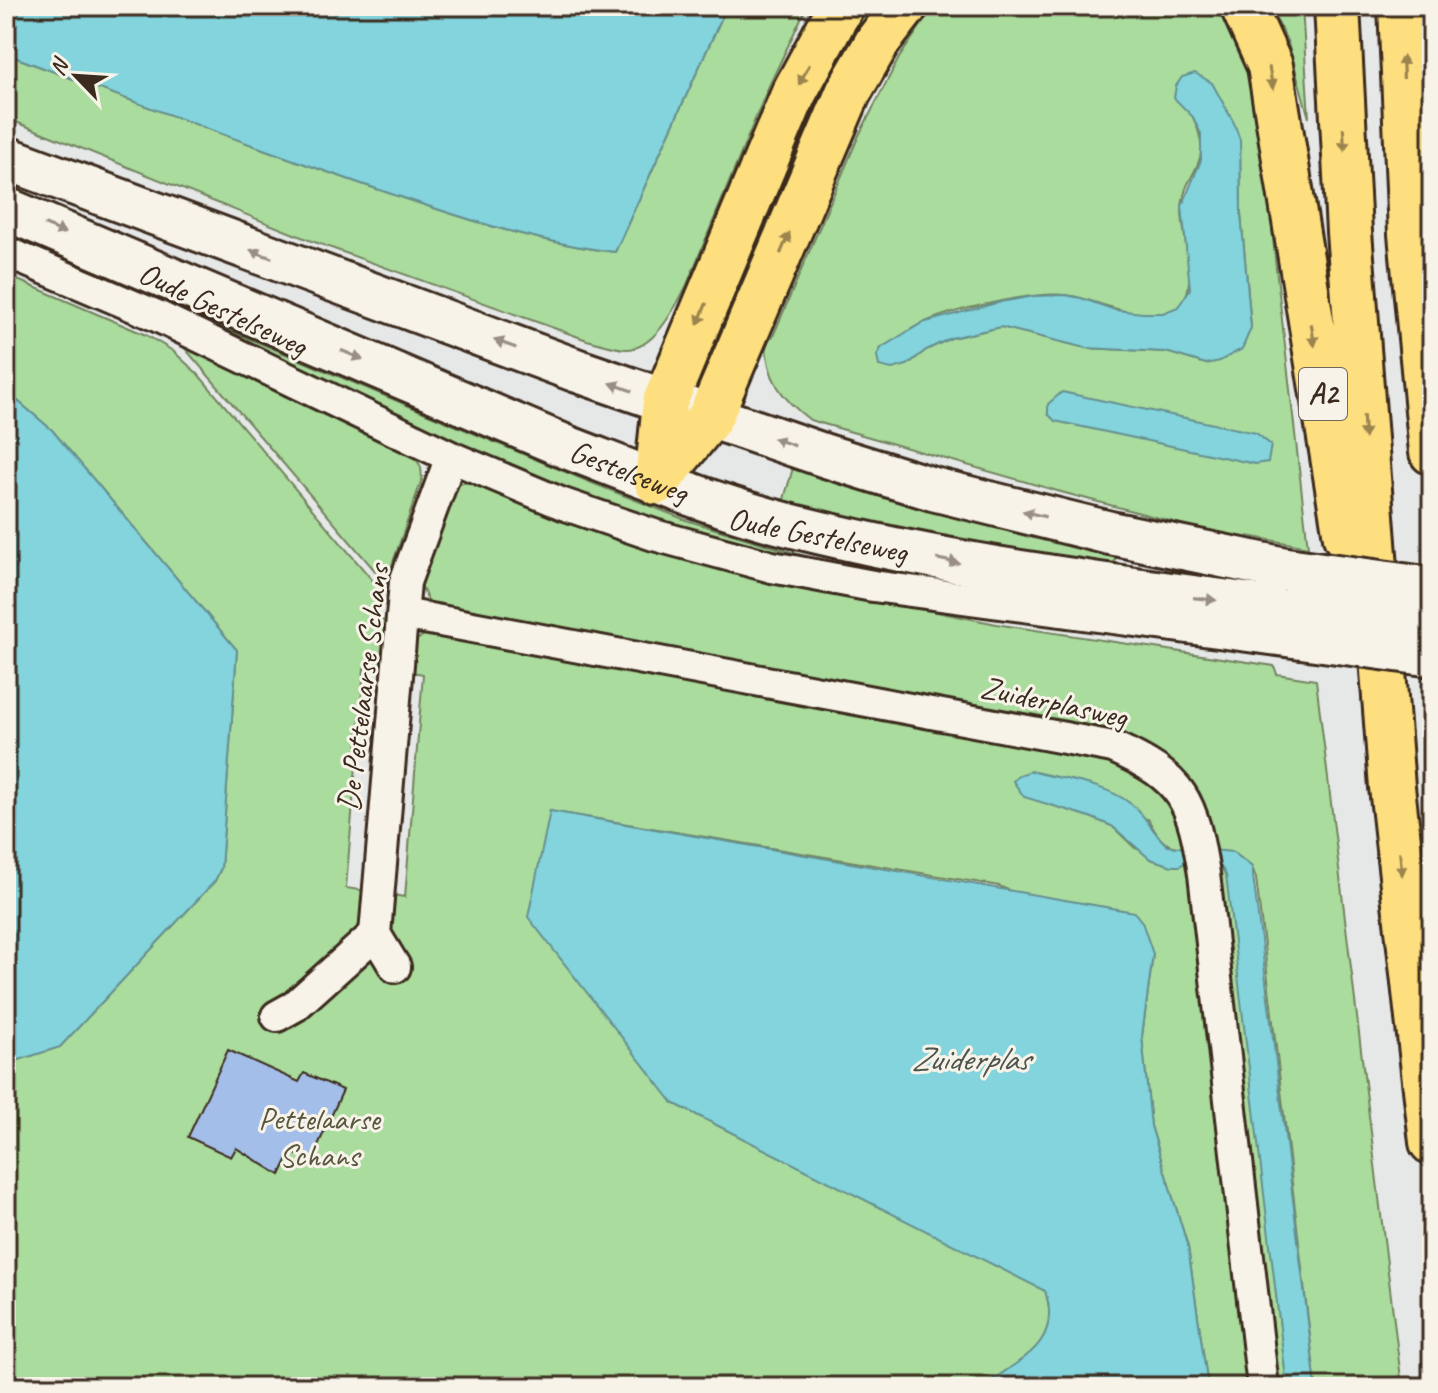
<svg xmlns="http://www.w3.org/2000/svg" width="1438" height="1393" font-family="Caveat,sans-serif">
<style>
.green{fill:#aadc9d;stroke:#72835e;stroke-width:2;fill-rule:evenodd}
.water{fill:#83d4dc;stroke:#669090;stroke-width:2}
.building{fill:#a4beea;stroke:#3b2a1e;stroke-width:2}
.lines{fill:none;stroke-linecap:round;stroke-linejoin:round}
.minor-casing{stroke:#3b2a1e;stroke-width:36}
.secondary-casing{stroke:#3b2a1e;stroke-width:48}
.motorway-casing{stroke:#3b2a1e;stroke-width:50}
.minor{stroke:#f7f3e8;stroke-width:30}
.secondary{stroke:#f7f3e8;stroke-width:42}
.motorway{stroke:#fddf80;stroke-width:44}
.minor-bridge-casing{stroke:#3b2a1e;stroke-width:36;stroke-linecap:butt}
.secondary-bridge-casing{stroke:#3b2a1e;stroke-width:48;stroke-linecap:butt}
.minor-bridge{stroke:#f7f3e8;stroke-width:30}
.secondary-bridge{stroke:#f7f3e8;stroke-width:42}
.oneway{fill:#9c844f}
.oneway2{fill:#998e83}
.labels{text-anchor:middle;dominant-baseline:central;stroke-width:6;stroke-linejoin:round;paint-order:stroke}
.shield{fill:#f7f3e8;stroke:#73665b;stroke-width:2}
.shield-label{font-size:30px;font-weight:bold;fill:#3b2a1e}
.street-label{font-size:32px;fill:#3b2a1e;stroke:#f7f3e8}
.park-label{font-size:32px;fill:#57563e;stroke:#f7f3e8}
.water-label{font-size:34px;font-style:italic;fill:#4d544e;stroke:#f7f3e8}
</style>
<rect width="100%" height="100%" fill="#e6e8e8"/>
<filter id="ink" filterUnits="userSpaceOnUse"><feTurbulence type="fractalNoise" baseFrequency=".0125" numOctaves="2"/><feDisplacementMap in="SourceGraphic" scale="16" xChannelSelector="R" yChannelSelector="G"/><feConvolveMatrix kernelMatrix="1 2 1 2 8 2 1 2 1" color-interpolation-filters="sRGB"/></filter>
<g filter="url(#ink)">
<!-- green -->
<path class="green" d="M727,6H807L768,88L686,287C675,308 653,351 625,349C613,348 599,343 587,340L309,240L6,118V54C124,98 243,143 362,184C444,212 529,242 615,252Z
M860,6H879L733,321L721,317L805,110Z
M934,6H1216C1265,74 1267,194 1277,276C1287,366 1298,457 1308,547L1248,536L1245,541L1061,492L810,420C782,399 766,378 766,341L773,336L859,135L899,58ZM1193,117L1240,140L1241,214L1251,327L1206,364L1166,352L1086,348L1001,327L951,338L926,350L907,365L882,347C896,341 909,329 923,323C953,309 1033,292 1066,295C1095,298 1149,329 1178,307C1201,290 1181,235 1182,208C1184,169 1216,167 1193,117Z
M1270,6H1302L1309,118L1288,43Z
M6,275L146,335L173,351L198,374L379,588L375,618L385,621L381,669L364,668L346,888L405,897L423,674L407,671C409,651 409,642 429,632L1139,767L1183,819L1189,849C1162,846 1161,842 1148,819L1090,817L1112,826L1135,848L1193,863L1254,1387H1208L1188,1247L1151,1126L1142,1036L1153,954L999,886L550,811L673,1103L1045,1290C1063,1344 1021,1359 983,1387H6V1064L60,1047L215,881L221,868L237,650L52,430L6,391Z
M148,296L587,481L686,520L860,573L668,531L404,425Z
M177,339L415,457L421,467L422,479L391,568L388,586Z
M795,461L1117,550L1113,570L972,548L782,506Z
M454,483H475L871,599L1002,625L1274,666L1277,674L1316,680L1402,1387H1316L1256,878L1252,867L1233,852H1212L1175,776L434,607L426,597L420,582Z
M1214,866L1222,867L1229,884L1287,1387H1272Z"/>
<!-- water -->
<path class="water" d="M6,6H727L615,252C529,242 445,212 362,184C243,143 125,98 6,54Z
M1195,73L1212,83L1234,123L1240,140L1241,214L1251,328L1242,349L1220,361L1206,364L1166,352L1086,348L1001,327L951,338L926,350L907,365L892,369L879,366L877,356L881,348L922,323L1000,302L1035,296L1065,295L1081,298L1115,310L1143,313H1163L1178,307L1190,289L1182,206L1201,160V134L1193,117L1174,98L1176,86L1182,77Z
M6,391L52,430L237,650L221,868L215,881L60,1047L6,1064Z
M1062,392L1256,433L1271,445L1268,462L1255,464L1055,421L1048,414V404Z
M1031,771C1063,780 1105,783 1131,804C1147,816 1153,834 1168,846L1233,852L1252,867L1316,1387H1287L1226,875L1221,867L1184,863L1180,866H1172L1150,859L1112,826L1090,817L1024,797L1013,781L1019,775Z
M550,811L1134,912L1142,922L1153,954L1142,1036L1151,1126L1188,1247L1208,1387H983C1020,1358 1063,1345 1045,1291L673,1103L528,917Z"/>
<!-- building -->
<path class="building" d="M228,1050L299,1082L304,1073L343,1090L311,1161L291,1152L280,1175L236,1148L231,1157L188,1137Z"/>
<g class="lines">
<!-- minor casing -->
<g class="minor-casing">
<path id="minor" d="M6,252L157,316L451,457L563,504L654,535L772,567L873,586L1293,642
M403,614L1113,747C1185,779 1192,800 1204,874L1263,1387
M395,967L375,934L405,582L451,457
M277,1016L295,1006L375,934"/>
</g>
<!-- secondary casing -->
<g class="secondary-casing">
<g id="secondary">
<path d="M6,158L578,371L826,456L933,489L1110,533L1286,569"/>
<path id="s1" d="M6,209L569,448C642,476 717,507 793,526C956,567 1123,588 1290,610"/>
</g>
</g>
<!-- motorway casing -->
<g class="motorway-casing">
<path id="motorway" d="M1243,6L1270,66L1346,537
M1337,6L1349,232L1392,787L1432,1142
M1401,6L1411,234L1432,452
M657,482L710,417L848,93L878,41L905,6
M657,482L665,402L794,93L841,6"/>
</g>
<!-- minor -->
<use href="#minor" class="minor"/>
<!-- secondary -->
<use href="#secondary" class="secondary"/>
<!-- motorway -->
<use href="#motorway" class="motorway"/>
<!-- minor-bridge casing -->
<g class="minor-bridge-casing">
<path id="minor-bridge" d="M1293,642L1432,661"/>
</g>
<!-- secondary-bridge casing -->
<g class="secondary-bridge-casing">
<path id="secondary-bridge" d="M1286,569L1432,589
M1290,610L1432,629"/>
</g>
<!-- minor-bridge -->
<use href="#minor-bridge" class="minor-bridge"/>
<!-- secondary-bridge -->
<use href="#secondary-bridge" class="secondary-bridge"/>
</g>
<!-- one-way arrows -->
<defs><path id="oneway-solid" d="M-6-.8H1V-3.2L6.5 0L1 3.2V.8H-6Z" transform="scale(2)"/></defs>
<g class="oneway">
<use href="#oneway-solid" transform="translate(1403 67) rotate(-92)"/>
<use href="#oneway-solid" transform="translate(804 75) rotate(117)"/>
<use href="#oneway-solid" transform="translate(1271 78) rotate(80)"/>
<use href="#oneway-solid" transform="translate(1344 140) rotate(87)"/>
<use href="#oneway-solid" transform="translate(785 243) rotate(-67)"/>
<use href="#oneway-solid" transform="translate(702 314) rotate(113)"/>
<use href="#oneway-solid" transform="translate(1313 335) rotate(81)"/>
<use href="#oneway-solid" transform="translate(1364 427) rotate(86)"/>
<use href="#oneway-solid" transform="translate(1401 864) rotate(84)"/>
</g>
<g class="oneway2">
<use href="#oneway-solid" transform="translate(55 229) rotate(22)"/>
<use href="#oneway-solid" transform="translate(261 254) rotate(-159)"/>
<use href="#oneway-solid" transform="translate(505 344) rotate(-160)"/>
<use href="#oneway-solid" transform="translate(352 355) rotate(23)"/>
<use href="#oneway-solid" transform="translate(621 387) rotate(-160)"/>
<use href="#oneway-solid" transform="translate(784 442) rotate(-161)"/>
<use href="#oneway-solid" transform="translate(1034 514) rotate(-166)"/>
<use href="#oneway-solid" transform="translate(948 561) rotate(11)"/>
<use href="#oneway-solid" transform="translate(1205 599) rotate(7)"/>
</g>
</g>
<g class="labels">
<!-- shield labels -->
<rect class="shield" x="1299" y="368" width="48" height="52" rx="6"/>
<g class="shield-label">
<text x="1323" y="394">A2</text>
</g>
<!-- street labels -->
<g class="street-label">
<text transform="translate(223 309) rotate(25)">Oude Gestelseweg</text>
<text stroke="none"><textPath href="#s1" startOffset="676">Gestelseweg</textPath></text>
<text transform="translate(818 535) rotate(11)">Oude Gestelseweg</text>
<text transform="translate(363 688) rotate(-83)">De Pettelaarse Schans</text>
<text transform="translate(1054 702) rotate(12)">Zuiderplasweg</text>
</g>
<!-- park labels -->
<g class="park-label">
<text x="319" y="1118">Pettelaarse<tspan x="319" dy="37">Schans</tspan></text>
</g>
<!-- water labels -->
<g class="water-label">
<text x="970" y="1058">Zuiderplas</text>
</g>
</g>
<!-- margin -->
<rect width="1438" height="1393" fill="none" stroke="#f7f3e8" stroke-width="32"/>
<rect x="16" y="16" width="1406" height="1361" fill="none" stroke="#3b2a1e" stroke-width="3" filter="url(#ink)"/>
<!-- north arrow -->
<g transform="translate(76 76) rotate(295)" stroke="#f7f3e8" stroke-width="6" paint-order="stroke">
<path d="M0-6L14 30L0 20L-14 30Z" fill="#3b2a1e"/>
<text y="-12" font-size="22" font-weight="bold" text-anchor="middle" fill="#3b2a1e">N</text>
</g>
</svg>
